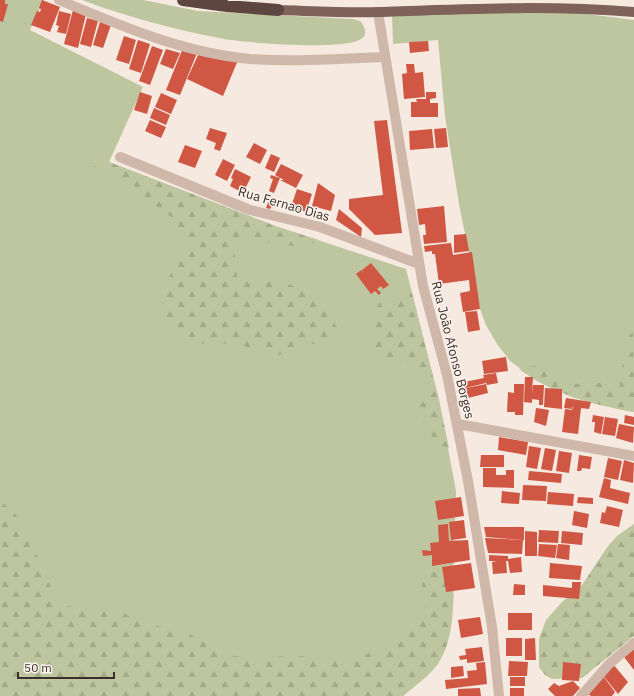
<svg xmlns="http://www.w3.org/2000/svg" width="634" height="696" font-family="'IBM Plex Sans',sans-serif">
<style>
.green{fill:#bdc69e}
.forest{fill:url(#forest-firs)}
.building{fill:#cf5744}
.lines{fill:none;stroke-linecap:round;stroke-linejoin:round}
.minor{stroke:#cfb7aa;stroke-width:10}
.primary{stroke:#7f635a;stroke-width:10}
.motorway{stroke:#5d4640;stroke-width:12}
.labels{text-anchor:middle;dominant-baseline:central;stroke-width:3;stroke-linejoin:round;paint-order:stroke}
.street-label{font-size:13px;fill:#3c2e2a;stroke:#fcf3ed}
</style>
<defs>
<pattern id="forest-firs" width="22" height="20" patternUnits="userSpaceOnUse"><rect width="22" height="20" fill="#bdc69e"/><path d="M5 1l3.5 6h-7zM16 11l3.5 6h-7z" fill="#a3aa88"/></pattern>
</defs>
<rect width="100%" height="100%" fill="#f5e9e0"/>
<!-- green -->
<path class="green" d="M0,0H44L30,30L143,87L109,162L278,227L406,269L439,400L456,491L452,608L449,636L438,664L427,676L403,696H0Z
M82,0H143L198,11L353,19L360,21C365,26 368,35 361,39C343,51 243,43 219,38C173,29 127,17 82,0Z
M563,11L634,20V412L601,405L572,397L536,380L510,361L497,344L486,325L480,309L459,204L445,116L438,40L393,44L392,14Z"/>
<!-- forest -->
<path class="forest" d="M109,162L278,227L319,240C293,256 263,233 236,243L234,250L237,277C246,281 257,277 267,278C299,282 323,305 340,331L333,342L311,344L293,353L277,355L240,345L217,343L194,344L181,337L167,320L165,308L168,279L183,252L184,245L174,219L145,198L137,188L122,177L110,173L84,170Z
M403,293H412L439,400L449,448L438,444L433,440L427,425L418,418L420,406L429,392L428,382L417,377L412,367C405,365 396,358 390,359C386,359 382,362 377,362L370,358L374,350L375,340L370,319L380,301Z
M633,333L634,412C594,405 552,394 519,369L540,365L547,367L569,382L579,384L600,383L620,387C619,374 623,367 624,356C624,347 624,343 629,335Z
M0,500L19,518L28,534L47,580L57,597L67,605L76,608L111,611L123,613L143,623L183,631L235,656L254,659L294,655L321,659H344L360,657L395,643L415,628L425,609L426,600L422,586L424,578L427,573L454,568C453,598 456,639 437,665C428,677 414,686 403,696H0Z
M634,524V636L582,678L552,679L545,675L539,667V639L546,620L562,602L582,585L608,546L617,536Z"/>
<!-- building -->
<path class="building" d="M0,0H5V4H8L3,22L0,21Z
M42,0L60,7L50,32L31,25L37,11L40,12L41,9L39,8Z
M73,10L86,14L78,48L64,44Z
M59,11L71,14L66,34L57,32L59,26L56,25Z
M87,18L98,21L91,47L80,44Z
M100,22L111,25L103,48L93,45Z
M124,36L136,40L129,64L116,60Z
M138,40L150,44L141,73L129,69Z
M428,41L429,51L410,53L409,42Z
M152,46L163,50L150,85L139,81Z
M183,48L197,53L180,95L166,90Z
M166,49L180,53L173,69L160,64Z
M199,53L238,60L223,96L187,79Z
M406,64H414L415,73L423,72L425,97L404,99L402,74L407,73Z
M140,92L152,96L147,114L134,110Z
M426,92H436V98L430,99V103H438V117H411V102H417L416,99H426Z
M161,93L177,100L171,114L155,107Z
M154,108L170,115L166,125L150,118Z
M150,120L166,127L161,138L145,131Z
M387,120L402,233L375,235L349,209V199L383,195L374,121Z
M210,128L227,133L220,151L214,149L216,143L206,139Z
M446,128L448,147L436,148L434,129Z
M432,129L434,148L410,150L409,131Z
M254,143L267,150L260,164L246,157Z
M185,145L202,151L195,168L178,162Z
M271,154L280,158L274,172L265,168Z
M223,159L235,165L227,181L215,175Z
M281,164L303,175L296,188L280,180H284L275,175Z
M235,169L251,177L243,193L230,186L233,179L231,178Z
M271,175L280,178L274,193L269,191L273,179L270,178Z
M318,183L335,195L331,211L312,206Z
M297,189L312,194L306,212L299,209L297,213L290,210Z
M270,197L280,200L277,208L272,206L270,209L266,208Z
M444,206L447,242L424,244L423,235H426L425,224L419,225L417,209Z
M339,209L362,228L361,237L336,220Z
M466,234L469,251L454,253V235Z
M451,243L453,255L472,252L480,309L463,312L460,293L470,291L469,280L439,284L435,254H432V251L425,252L424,246Z
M371,263L389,285L383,289L381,286L377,289L381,293L379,295L375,291L371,294L356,274L361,270L363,273L362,270Z
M477,311L480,330L468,332L465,312Z
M506,357L508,371L484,374L482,361Z
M496,373L498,383L487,385L485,380L486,383L465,388L466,391H461L459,383L484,378L483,375Z
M525,377H533L532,393L533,385H544L543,405H539V400L532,399V403L524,402Z
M486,384L488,393L468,398L466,388Z
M514,384H524L523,415H515V412H507L508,392L514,393Z
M545,388L562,389V409L544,407Z
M566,398L591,402L589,409L572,407V409L564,408Z
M573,407L581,408L578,434L562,432L565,409L572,410Z
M536,408L549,410L546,426L534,422Z
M593,415L604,417L601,434L594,432L595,422H592Z
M625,415L634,417V425L624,423Z
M605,417L618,419L615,436L602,434Z
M619,424L634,427L633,443L616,438Z
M499,437L528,442L526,455L498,450Z
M529,446L541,448L537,469L526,467Z
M545,448L556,450L552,471L541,469Z
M559,451L572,453L569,473L556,471Z
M481,455H504V467H480Z
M579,455L592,457L590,469L582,468L581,471H577Z
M608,458L622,461L618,480L604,477Z
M624,460L634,463L633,483L620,480Z
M483,468H496V475H506V470H514V488L483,487Z
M529,471L562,474L561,483L528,480Z
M604,478L611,480L610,488L630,493L628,504L599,497Z
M523,485L547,486L546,501L522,500Z
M502,491L520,493L519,504L501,503Z
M548,492L574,494L573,506L547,504Z
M461,497L464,516L438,520L435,501Z
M578,497L593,498V504L577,503Z
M607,506L623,510L619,527L600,523L602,512L605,513Z
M574,511L589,514L587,528L572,525Z
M464,520L466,538L451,540L449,522Z
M448,524L449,541H447L468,540L470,560L432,566V555L423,556L422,550L431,551L430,543L439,542L438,525Z
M484,527H524V540L486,537Z
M539,530L559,531L558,543L538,542Z
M525,531L537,532V556H525Z
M562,531L583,533L582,545L561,543Z
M485,538L523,540L522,554L488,553Z
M539,544L557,545L555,558L538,556Z
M558,544L570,545L569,560L556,558Z
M489,555L508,556V559L521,557L522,572L510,573L508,561H506L507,573L493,574L492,562L497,561H489Z
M471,563L475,588L446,592L442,567Z
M550,563L582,566L580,580L549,578Z
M572,582H581L579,599L543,596V585L572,588Z
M514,584L525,585V595H513Z
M508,613H532V630H508Z
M480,617L483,634L461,638L458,620Z
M506,638H522V656H506Z
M535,638L536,660H525V639Z
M482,647L484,661L467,663V659L460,660L459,656L466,655L465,649Z
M634,649V670L624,657Z
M509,661L528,662L527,676H508Z
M485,662L487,684L446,689L445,680L468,678L467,671L477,670L476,663Z
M563,662L581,664L579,681L562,680Z
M613,664L628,682L618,694L601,673Z
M463,666L464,676L451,678V667Z
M603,676L615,692L612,696H591L588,694Z
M510,677H525V686H510Z
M573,681L580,688L573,696H555L548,689L554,683L559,686Z
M480,688L481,696H458V689Z
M510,688H524V696H510Z"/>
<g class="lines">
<!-- minor -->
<path class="minor" d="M59,0C121,26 183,53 250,59C295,62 340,59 384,57
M378,12L423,286L447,375L468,481L492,627L499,696
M120,157L250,210L320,227L419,264
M458,424L634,456
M581,696L609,664L634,643"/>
<!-- primary -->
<path class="primary" d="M278,10C312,11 345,13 379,12C464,9 548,5 634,12"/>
<!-- motorway -->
<path class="motorway" d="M183,0L227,6L278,10"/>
</g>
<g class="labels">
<!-- street labels -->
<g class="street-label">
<text transform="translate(284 204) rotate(16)">Rua Fernao Dias</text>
<text transform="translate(453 350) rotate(76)">Rua João Afonso Borges</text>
</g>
</g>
<!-- scale -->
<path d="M18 672v6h96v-6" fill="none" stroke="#3c2e2a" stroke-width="2"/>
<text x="24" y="672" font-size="12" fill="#3c2e2a" stroke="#fcf3ed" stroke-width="3" paint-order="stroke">50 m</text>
</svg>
